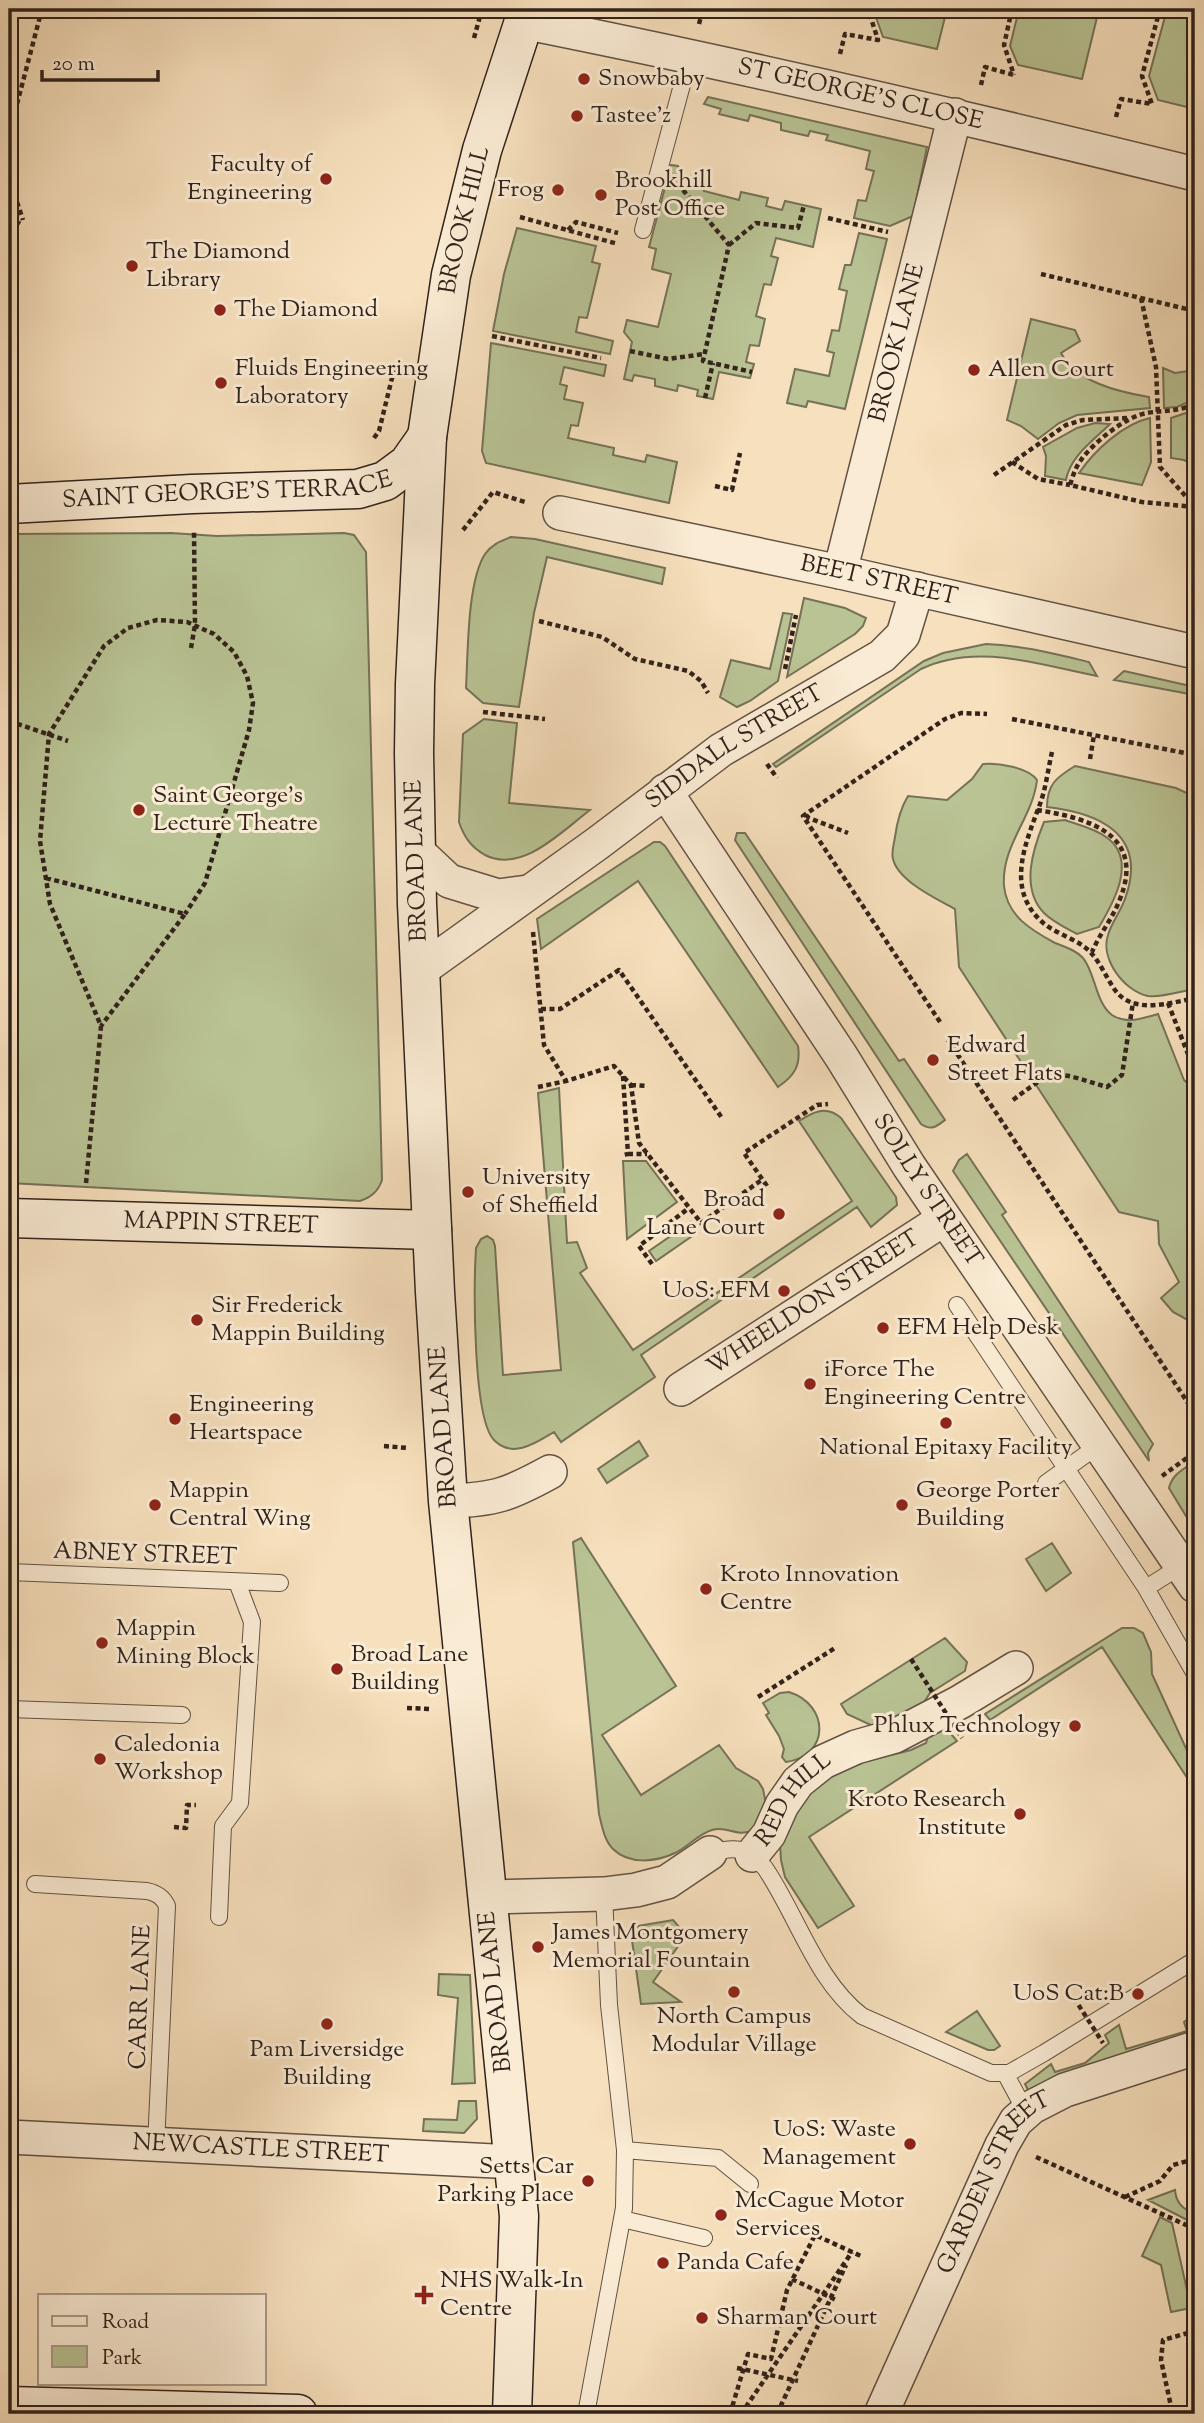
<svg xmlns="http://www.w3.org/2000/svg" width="1204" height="2423" font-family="'Sorts Mill Goudy',serif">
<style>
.green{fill:#b9c394;stroke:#757258;stroke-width:2}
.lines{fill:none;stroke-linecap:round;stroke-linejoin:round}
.lane-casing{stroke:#625244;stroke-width:18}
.street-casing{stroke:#625244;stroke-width:36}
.secondary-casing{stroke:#31221b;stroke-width:41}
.path{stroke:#31221b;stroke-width:4.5;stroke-dasharray:5 3.5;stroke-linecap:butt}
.lane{stroke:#faebd4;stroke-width:16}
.street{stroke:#faebd4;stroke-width:33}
.secondary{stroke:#faebd4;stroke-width:38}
.path-bridge{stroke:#31221b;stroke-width:4.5;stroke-dasharray:5 3.5;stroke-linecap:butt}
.poi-dot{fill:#8f2418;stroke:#faebd4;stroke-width:2.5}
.labels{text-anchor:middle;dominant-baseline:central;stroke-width:6;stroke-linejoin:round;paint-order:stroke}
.poi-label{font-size:24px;fill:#31221b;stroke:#faebd4;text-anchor:start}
.street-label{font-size:24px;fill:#31221b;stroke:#faebd4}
</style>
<rect width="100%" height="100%" fill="#f7e0bd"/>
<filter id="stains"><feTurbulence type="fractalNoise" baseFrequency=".00286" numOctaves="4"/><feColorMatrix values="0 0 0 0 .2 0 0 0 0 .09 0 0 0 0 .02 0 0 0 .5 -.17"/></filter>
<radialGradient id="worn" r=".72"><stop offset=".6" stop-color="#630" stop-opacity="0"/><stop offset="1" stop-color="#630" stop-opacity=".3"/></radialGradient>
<!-- green -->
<path class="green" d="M873,9H947L937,49L883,37Z
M1019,9H1099L1082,79L1018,65L1010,46Z
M1167,9H1195V109L1158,100L1149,76Z
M708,97L927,147L913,216L890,226L854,218L858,200L866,201L874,171L866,169L870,151L826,140L828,135L810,131L808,136L781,130V123L750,115L748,121L719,114L721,109L704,104Z
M671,165L678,166L683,175L692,177V182L704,185V191L739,200L741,192L768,198L766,206L782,210L785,201L821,209L813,247L776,238L771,256L778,258L771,285L764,284L756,316L765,319L759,346L750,345L746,362L754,364L750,378L719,372L713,399L697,396L698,390L678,385L677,391L655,386V379L634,375L632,381L624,379L632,342L624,332L627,320L658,327L671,274L652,269L656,249L649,247Z
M517,228L596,246L592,262L600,264L587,318L579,317L576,332L613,341L610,354L493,331L504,274Z
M859,233L887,239L845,409L808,401L806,407L787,403L795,369L829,376L834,353L827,351L832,330L839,331L847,291L839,289L845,265H851Z
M1031,319L1075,330L1080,341L1061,353C1076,382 1119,392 1149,397L1150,408L1077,415L1059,423L1038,439L1021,426L1007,420Z
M491,343L606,365L604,376L564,367L560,384L567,386L564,399L583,403L578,426L571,425L568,438L614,448L613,455L645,462L647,455L677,462L669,503L486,463L482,451Z
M1163,368L1175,373L1195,370V399L1177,407L1164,408Z
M1195,410V466L1184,460L1171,458V418Z
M1150,418L1151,462L1142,485L1079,473C1095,450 1123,424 1150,418Z
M1095,423L1110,424C1094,440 1070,456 1066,480L1045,476L1046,456L1043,447L1077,428Z
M171,533L217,536L344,533L354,535L366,552L382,1180C378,1192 371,1197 360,1201L9,1183V534Z
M511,537L535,539L665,568L662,584L547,557L534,613L519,707L483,703L466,688C468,654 467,582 485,554C492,544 501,541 511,537Z
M804,598L845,608L866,618L863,626L855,634L787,677Z
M783,613L792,614L778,681L750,701L737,707L720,697L731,660L770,669Z
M986,644C1021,645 1055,654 1089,662L1097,676C1040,665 977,642 921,669L776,767L773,764L924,661L943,653Z
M1124,671L1195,687V695L1114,680Z
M484,719L517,723L509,803L590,810C562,831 522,874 485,855C471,847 464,837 459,822L463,734Z
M983,764C998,763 1028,767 1037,780C1033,817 1001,846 1004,886C1007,916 1031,930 1055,943C1065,947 1076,950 1083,958C1095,972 1096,1004 1112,1015C1128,1025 1142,1018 1158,1014L1184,1080L1189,1085L1194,1125L1190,1128L1195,1133V1324L1173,1312L1161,1298L1179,1282L1159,1244L1158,1221L1119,1212L959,967L955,909C937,899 898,881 893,859C891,852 894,844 895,837C897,822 900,809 908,796L947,800L972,779Z
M1075,766L1176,788L1195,797V989C1181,991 1162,998 1148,996C1124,991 1100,959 1108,935C1112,921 1122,910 1126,896C1147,834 1099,813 1047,807C1047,784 1057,777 1075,766Z
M1065,820C1078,825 1094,828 1106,837C1138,859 1114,902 1099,927L1077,934C1066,928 1053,922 1044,913C1020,888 1033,849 1044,822Z
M737,833H745L899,1061L904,1059L945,1120C936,1127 931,1131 921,1124L735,840Z
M654,842H660L665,846L798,1046C801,1066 794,1076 778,1087L638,881L541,949L537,919Z
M559,1088L567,1243L577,1242L587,1268L580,1273L633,1350L852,1201L799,1121C813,1112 826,1105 841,1118L896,1197L897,1205L871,1227L857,1207L641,1355L655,1377L561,1442L554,1432C537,1442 514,1459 495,1441C472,1421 474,1282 476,1248L481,1239L487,1236L493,1240L495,1246L503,1375L561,1370L538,1093Z
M967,1154L1006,1212L1002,1215L1153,1444L1148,1453L1149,1461L953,1171L959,1160Z
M623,1161H646L677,1202L627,1239Z
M691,1222L698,1232L656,1261L649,1251Z
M639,1441L648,1456L607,1483L598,1469Z
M1195,1461V1527L1192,1526L1169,1488C1172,1474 1184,1469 1195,1461Z
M581,1538L676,1686L602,1735L641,1795L719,1745L736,1768L758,1781L763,1789L766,1804L754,1830C735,1838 728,1825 712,1830C698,1834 688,1847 675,1853C656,1862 629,1865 613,1849C604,1840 602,1826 599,1814L573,1542Z
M1052,1543L1071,1573L1046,1591L1026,1559Z
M1122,1628H1134L1143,1633L1151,1652L1152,1674L1195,1768V1790L1102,1647L990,1720L985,1714Z
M945,1638L967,1662L965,1671L930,1693L921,1707L877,1728L847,1714L841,1704Z
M789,1692C830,1705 830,1756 786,1762L782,1757L784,1749L779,1736L766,1715L769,1713L763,1703L780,1693Z
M9,1721H16L13,1804H9Z
M942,1723L957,1741L809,1837L854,1906L818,1928L785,1877L781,1860L780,1843L784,1829L820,1779L864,1762L911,1750L926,1743L928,1736Z
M673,1920L686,1935L653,1982L681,2002L641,2004L631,1933L638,1926Z
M439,1974L470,1975L475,2083L452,2084L458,1998L438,1995Z
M977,2011L1000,2046L994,2050H988L946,2032Z
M1195,2013V2039L1031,2096L1025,2084L1051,2064L1055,2072L1085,2063L1109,2043L1105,2035L1119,2025L1126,2049L1187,2031L1184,2022Z
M459,2101H476L477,2119L464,2133L423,2131L424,2119L457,2120Z
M1175,2190C1176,2203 1183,2210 1195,2213V2224L1148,2200Z
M1160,2217L1172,2223L1191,2308L1171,2312L1161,2265L1142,2256Z"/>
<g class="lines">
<!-- lane casing -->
<g class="lane-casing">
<path id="lane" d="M643,230L690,55
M957,1305L1146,1588L1195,1674
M1046,1483L1099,1445
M9,1572L280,1583
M1146,1588L1181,1566
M9,1709L182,1715
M710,1853C736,1846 747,1847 765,1868C797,1915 816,1981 862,2016L991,2073H1009L1044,2053L1195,1960
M35,1884L147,1891C157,1893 163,1897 167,1906L156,2145
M219,1917L223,1826L240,1803L252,1622L237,1582
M1005,2073L1026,2112
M625,2150L718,2158L750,2184
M622,2219L704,2238
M586,2414L624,2208L625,2150L609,2005L604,1894"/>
</g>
<!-- street casing -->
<g class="street-casing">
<g id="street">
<path id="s1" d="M523,22C749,67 972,119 1195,174"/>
<path id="s2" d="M560,513L840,572L1195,652"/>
<path id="s3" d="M840,572L955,115"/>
<path id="s4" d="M665,791L841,1056L909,1166L1195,1586"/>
<path d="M416,850L449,881L498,896L528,892"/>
<path id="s5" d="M421,970L598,843L721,750L882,656L903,635L917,589"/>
<path id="s6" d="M681,1389L944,1219"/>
<path d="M448,1501C495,1500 510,1494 550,1472"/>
<path id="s7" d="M752,1855L769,1834L782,1805L798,1782L823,1762L856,1747L895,1736L960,1702L1016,1668"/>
<path d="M486,1897L604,1894L636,1890L667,1882L710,1853"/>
<path id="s8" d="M9,2137L514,2162"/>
<path id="s9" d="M881,2414L1002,2145L1016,2121L1032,2107L1065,2090L1195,2048"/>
</g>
</g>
<!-- secondary casing -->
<g class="secondary-casing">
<g id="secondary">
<path id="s10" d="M9,504L192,494L358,489L385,481L408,464L427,437"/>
<path id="s11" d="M9,1218L432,1230"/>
<path d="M9,2406L298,2414"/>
<path id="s12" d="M512,2414L519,2216L448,1501L435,1292L417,904L414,753L415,684L427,437L451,275L482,150L528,9"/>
</g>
</g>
<!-- path -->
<path class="path" d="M740,9H742
M1012,9L1004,45L1014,75
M42,10L56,13
M699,24L703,9
M474,38L482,9
M840,54L845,34L878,40L868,9
M981,85L985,67L1014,75
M17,104L42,9
M1116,117L1121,99L1152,104L1142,76L1160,9
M683,190L729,245L703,361L752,372
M17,202L23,220
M9,217L20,224
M520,217L618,244
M828,218L888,232
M568,230L576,222L618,233
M729,245L756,223L798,228L804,205
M1041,274L1195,311
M1141,298L1156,367L1160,467L1195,507
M492,336L601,358
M630,351L668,359L704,354
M705,398L713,363
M374,438L379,431L394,370
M1012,462L1038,479L1070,485
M994,475L1066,425L1083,420L1129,418
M715,486L732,490L740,453
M1195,507L1142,502L1070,485C1073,476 1075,468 1081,460C1093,443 1126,416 1147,413C1165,410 1177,412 1195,404
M463,530L493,492L525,502
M539,621L602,637L635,659L688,671L701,681L708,693
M191,648L195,625L194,530
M785,669L796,615
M483,712L545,719
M1012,719L1195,755
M9,721L68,741
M1052,752C1048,769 1046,788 1040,804C1026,842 1006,886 1039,919C1053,934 1080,939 1092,954C1101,964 1107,979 1115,990C1133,1015 1170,1003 1195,998
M1090,759L1094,735
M767,764L777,778
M1037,810C1088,818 1146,834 1120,899C1113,918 1100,933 1092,952
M806,815L809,818L848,833
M46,878L185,914L101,1026
M533,932L544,1045L566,1081L614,1066L631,1085L639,1143L705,1228
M1168,1003L1195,1072
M541,1009H560L619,970L722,1118
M940,1022L803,816L945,719L961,713L987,714
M623,1076L628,1154L623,1155
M1187,1082L1195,1075
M631,1085L648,1086
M538,1087L566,1081
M1013,1100C1057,1066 1055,1072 1107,1087L1122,1075L1133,1002
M1193,1131L1195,1130
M628,1154H647
M86,1183L101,1026L50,904L40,841L49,734L104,646L128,628L157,620L187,622L214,634L234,652L247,676L253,703L249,730L205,883L185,914
M767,1186L744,1153L817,1105L828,1104
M701,1223L763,1179
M652,1264L639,1246L689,1208
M1194,1400L1195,1359
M384,1446L408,1448
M1162,1476L1195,1452
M758,1697L835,1648
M407,1708L431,1709
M174,1827L186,1828L187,1805H196
M1036,2157L1195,2229
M1125,2197L1160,2181L1173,2165L1195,2159
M1188,2226L1195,2256
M792,2279L836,2300
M737,2368L798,2381
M973,2409L984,2414
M1172,2411L1161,2360L1163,2340L1195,2331
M730,2414L748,2354L771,2359L787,2290L815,2235L863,2257
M741,2414L852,2252
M777,2414L846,2265"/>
<!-- lane -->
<use href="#lane" class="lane"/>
<!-- street -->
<use href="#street" class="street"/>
<!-- secondary -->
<use href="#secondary" class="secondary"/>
<!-- path-bridge -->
<path class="path-bridge" d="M948,1040L1188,1403L1195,1398
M911,1659L962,1738
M1074,1998L1103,2043"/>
</g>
<!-- markers -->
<g class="poi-dot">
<circle cx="584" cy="79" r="7"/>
<circle cx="577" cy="116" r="7"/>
<circle cx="326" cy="179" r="7"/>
<circle cx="558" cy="190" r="7"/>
<circle cx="601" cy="195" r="7"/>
<circle cx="132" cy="266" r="7"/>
<circle cx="220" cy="310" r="7"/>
<circle cx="974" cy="370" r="7"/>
<circle cx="221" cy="383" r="7"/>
<circle cx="139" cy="810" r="7"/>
<circle cx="933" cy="1060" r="7"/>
<circle cx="468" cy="1192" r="7"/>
<circle cx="779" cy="1214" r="7"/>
<circle cx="784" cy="1291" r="7"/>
<circle cx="197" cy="1320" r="7"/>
<circle cx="883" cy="1328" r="7"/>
<circle cx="810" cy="1384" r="7"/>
<circle cx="175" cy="1419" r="7"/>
<circle cx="946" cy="1423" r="7"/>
<circle cx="155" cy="1505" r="7"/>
<circle cx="902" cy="1505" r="7"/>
<circle cx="706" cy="1589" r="7"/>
<circle cx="102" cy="1643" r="7"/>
<circle cx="337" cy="1669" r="7"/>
<circle cx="1075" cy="1726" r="7"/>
<circle cx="100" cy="1759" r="7"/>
<circle cx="1020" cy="1814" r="7"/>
<circle cx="538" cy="1947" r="7"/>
<circle cx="734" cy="1992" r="7"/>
<circle cx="1138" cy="1994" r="7"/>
<circle cx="327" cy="2024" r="7"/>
<circle cx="910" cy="2144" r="7"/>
<circle cx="588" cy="2181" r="7"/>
<circle cx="721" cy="2215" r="7"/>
<circle cx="663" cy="2263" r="7"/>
<path d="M420.5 2284.5h7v7h7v7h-7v7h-7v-7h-7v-7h7z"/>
<circle cx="702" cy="2318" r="7"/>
</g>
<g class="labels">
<!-- poi labels -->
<g class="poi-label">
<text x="598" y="79">Snowbaby</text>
<text x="591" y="116">Tastee'z</text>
<text x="312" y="165" text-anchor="end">Faculty of<tspan x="312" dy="28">Engineering</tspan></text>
<text x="615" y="181">Brookhill<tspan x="615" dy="28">Post Office</tspan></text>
<text x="544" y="190" text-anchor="end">Frog</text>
<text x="146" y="252">The Diamond<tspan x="146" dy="28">Library</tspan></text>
<text x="234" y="310">The Diamond</text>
<text x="235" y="369">Fluids Engineering<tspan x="235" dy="28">Laboratory</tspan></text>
<text x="988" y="370">Allen Court</text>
<text x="153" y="796">Saint George's<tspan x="153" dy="28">Lecture Theatre</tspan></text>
<text x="947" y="1046">Edward<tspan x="947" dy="28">Street Flats</tspan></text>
<text x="482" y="1178">University<tspan x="482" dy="28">of Sheffield</tspan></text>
<text x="765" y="1200" text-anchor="end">Broad<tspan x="765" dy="28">Lane Court</tspan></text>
<text x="770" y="1291" text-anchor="end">UoS: EFM</text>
<text x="211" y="1306">Sir Frederick<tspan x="211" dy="28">Mappin Building</tspan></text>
<text x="897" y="1328">EFM Help Desk</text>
<text x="824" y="1370">iForce The<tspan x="824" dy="28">Engineering Centre</tspan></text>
<text x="189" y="1405">Engineering<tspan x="189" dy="28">Heartspace</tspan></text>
<text x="946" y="1448" text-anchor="middle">National Epitaxy Facility</text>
<text x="169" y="1491">Mappin<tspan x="169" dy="28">Central Wing</tspan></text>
<text x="916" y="1491">George Porter<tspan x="916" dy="28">Building</tspan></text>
<text x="720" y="1575">Kroto Innovation<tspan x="720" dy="28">Centre</tspan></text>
<text x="116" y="1629">Mappin<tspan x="116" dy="28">Mining Block</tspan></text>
<text x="351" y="1655">Broad Lane<tspan x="351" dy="28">Building</tspan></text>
<text x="1061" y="1726" text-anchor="end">Phlux Technology</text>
<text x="114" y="1745">Caledonia<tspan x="114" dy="28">Workshop</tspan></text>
<text x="1006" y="1800" text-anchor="end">Kroto Research<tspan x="1006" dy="28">Institute</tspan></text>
<text x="552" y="1933">James Montgomery<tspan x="552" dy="28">Memorial Fountain</tspan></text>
<text x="1124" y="1994" text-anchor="end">UoS Cat:B</text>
<text x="734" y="2017" text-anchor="middle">North Campus<tspan x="734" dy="28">Modular Village</tspan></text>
<text x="327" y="2050" text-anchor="middle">Pam Liversidge<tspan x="327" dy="28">Building</tspan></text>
<text x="896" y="2130" text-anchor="end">UoS: Waste<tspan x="896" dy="28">Management</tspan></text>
<text x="574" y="2167" text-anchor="end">Setts Car<tspan x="574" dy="28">Parking Place</tspan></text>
<text x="735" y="2201">McCague Motor<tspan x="735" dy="28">Services</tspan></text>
<text x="677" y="2263">Panda Cafe</text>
<text x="440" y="2281">NHS Walk-In<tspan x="440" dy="28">Centre</tspan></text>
<text x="716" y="2318">Sharman Court</text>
</g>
<!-- street labels -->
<g class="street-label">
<text stroke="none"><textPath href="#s1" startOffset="345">ST GEORGE'S CLOSE</textPath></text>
<text stroke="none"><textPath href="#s12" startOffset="2202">BROOK HILL</textPath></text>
<text stroke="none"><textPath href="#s3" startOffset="236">BROOK LANE</textPath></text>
<text stroke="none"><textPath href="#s10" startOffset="219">SAINT GEORGE'S TERRACE</textPath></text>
<text stroke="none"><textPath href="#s2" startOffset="326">BEET STREET</textPath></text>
<text stroke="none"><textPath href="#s5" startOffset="385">SIDDALL STREET</textPath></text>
<text transform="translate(417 861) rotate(-92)">BROAD LANE</text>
<text stroke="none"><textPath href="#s4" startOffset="478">SOLLY STREET</textPath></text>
<text stroke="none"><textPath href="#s11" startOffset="212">MAPPIN STREET</textPath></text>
<text stroke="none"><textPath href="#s6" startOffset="158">WHEELDON STREET</textPath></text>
<text transform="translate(444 1427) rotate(-94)">BROAD LANE</text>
<text transform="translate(145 1555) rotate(2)">ABNEY STREET</text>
<text stroke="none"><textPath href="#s7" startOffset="70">RED HILL</textPath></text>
<text transform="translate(496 1992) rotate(-96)">BROAD LANE</text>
<text transform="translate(141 1997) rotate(-88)">CARR LANE</text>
<text stroke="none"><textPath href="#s8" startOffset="252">NEWCASTLE STREET</textPath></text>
<text stroke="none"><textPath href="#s9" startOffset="259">GARDEN STREET</textPath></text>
</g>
</g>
<!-- margin -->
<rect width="1204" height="2423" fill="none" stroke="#f7e0bd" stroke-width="35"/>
<rect x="10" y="10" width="1183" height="2402" fill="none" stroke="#31221b" stroke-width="3.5"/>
<rect x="18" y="18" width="1169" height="2388" fill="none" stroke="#31221b" stroke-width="2"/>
<!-- legend -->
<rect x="38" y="2294" width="228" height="91" fill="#faebd4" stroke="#aa9b8a" stroke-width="2"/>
<rect x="52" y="2316" width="35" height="10" fill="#faebd4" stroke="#aa9b8a" stroke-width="2"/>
<text x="102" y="2328" font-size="21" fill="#31221b">Road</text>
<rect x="52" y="2346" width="35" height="21" fill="#b9c394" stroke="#aa9b8a" stroke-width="2"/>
<text x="102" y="2364" font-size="21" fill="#31221b">Park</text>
<!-- scale -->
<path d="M42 70v10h116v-10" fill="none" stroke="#31221b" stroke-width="3.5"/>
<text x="52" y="70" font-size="21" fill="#31221b" stroke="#faebd4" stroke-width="5" paint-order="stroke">20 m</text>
<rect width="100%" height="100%" filter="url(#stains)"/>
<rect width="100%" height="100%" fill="url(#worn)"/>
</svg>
